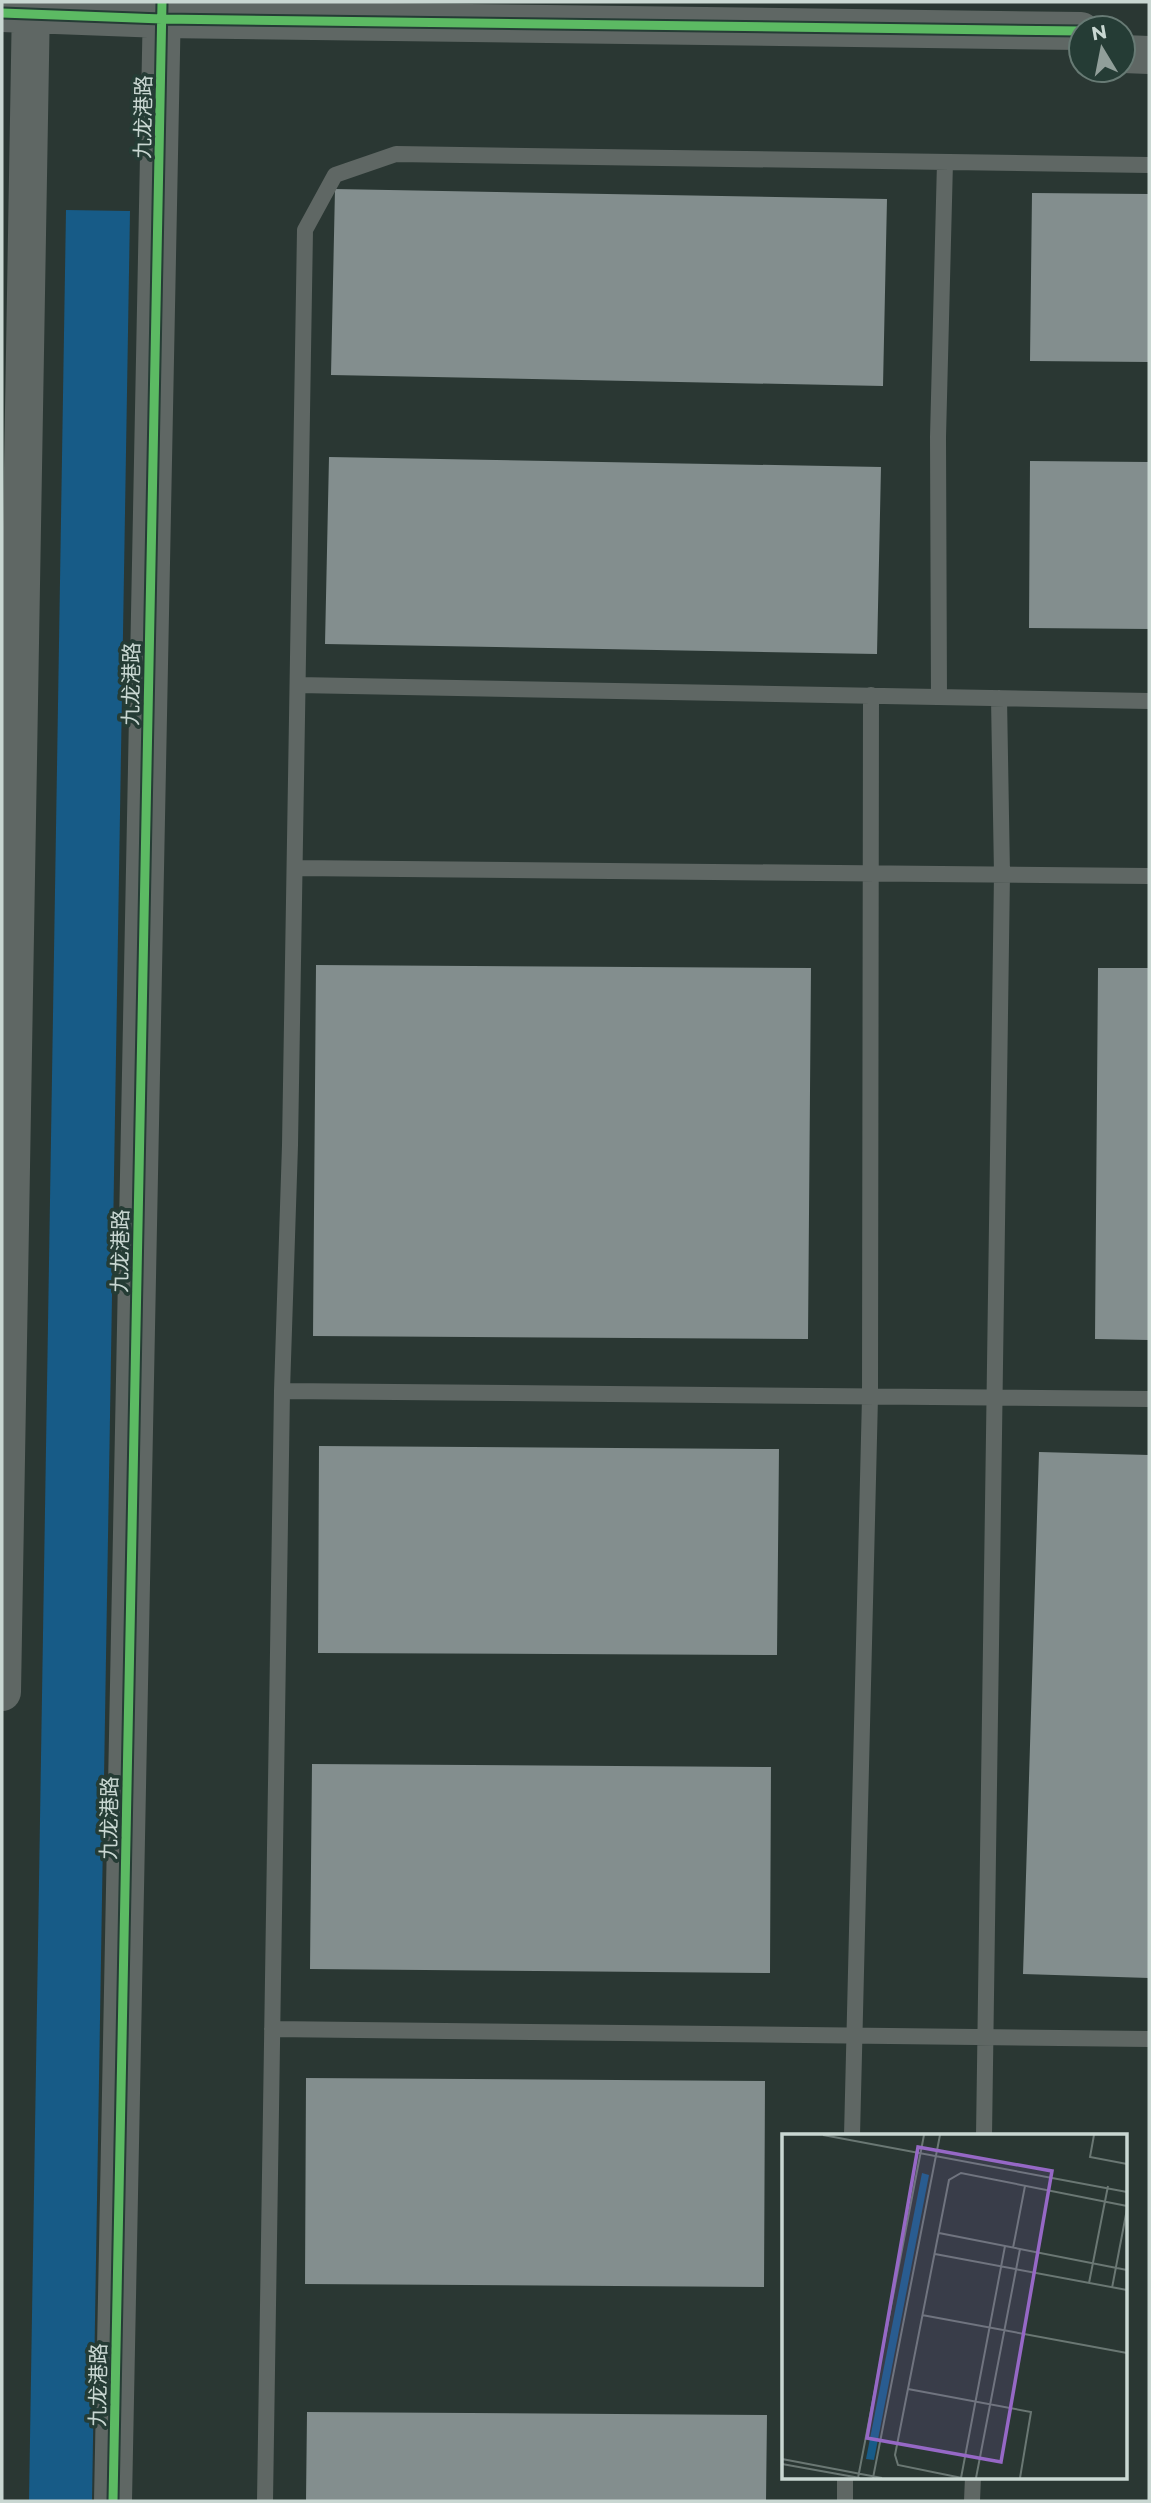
<svg xmlns="http://www.w3.org/2000/svg" width="1151" height="2503" font-family="Montserrat,'Noto Sans SC',sans-serif">
<style>
.water{fill:#175b87}
.building{fill:#838e8e}
.lines{fill:none;stroke-linecap:round;stroke-linejoin:round}
.service{stroke:#5f6764;stroke-width:16}
.tertiary{stroke:#5f6764;stroke-width:38}
.cycleway-casing{stroke:#253c35;stroke-width:13}
.cycleway{stroke:#5cba63;stroke-width:9}
.labels{text-anchor:middle;dominant-baseline:central;stroke-width:7;stroke-linejoin:round;paint-order:stroke}
.street-label{font-size:21px;fill:#c9d7d2;stroke:#253c35}
.inset-road{fill:none;stroke:#6a7773;stroke-width:2}
.view{fill:#9668c6;fill-opacity:0.15;stroke:#9668c6;stroke-width:3.5}
.inset-edge{fill:none;stroke:#c9d7d2;stroke-width:3.5}
</style>
<rect width="100%" height="100%" fill="#2a3733"/>
<!-- water -->
<path class="water" d="M66,210L130,211L92,2501H29Z"/>
<!-- building -->
<path class="building" d="M335,189L887,199L883,386L331,375Z
M1032,193L1149,194V362L1030,361Z
M329,457L881,467L877,654L325,644Z
M1030,461L1149,462V629L1029,628Z
M316,965L811,968L808,1339L313,1336Z
M1098,968H1149V1340L1095,1339Z
M319,1446L779,1449L777,1655L318,1653Z
M1039,1452L1149,1455V1978L1023,1974Z
M312,1764L771,1767L770,1973L310,1969Z
M306,2078L765,2081L764,2287L305,2284Z
M307,2412L767,2415L766,2501H306Z"/>
<g class="lines">
<!-- service -->
<path class="service" d="M298,685L1149,701
M939,697L938,437L945,162
M295,868L1149,876
M282,1391L1149,1399
M272,2029L1149,2039
M852,2136L870,1397L871,695
M984,2136L1002,874L999,698
M265,2501L282,1391L290,1145L305,230L335,175L396,154L1149,165
M845,2501V2477
M972,2501L973,2477"/>
<!-- tertiary -->
<path class="tertiary" d="M2,13L162,19L1081,31
M1123,54L1149,55
M2,1692L31,2
M113,2501L162,2"/>
<!-- cycleway casing -->
<g class="cycleway-casing">
<path id="cycleway" d="M2,13L162,19L1081,31
M113,2501L162,2"/>
</g>
<!-- cycleway -->
<use href="#cycleway" class="cycleway"/>
</g>
<g class="labels">
<!-- street labels -->
<g class="street-label">
<text transform="translate(143 117) rotate(-89)">九龙港路</text>
<text transform="translate(131 684) rotate(-89)">九龙港路</text>
<text transform="translate(120 1251) rotate(-89)">九龙港路</text>
<text transform="translate(109 1818) rotate(-89)">九龙港路</text>
<text transform="translate(98 2385) rotate(-89)">九龙港路</text>
</g>
</g>
<!-- overview -->
<g transform="translate(782 2134)">
<rect width="345" height="345" fill="#2a3733"/>
<path d="M140,39L147,41L92,326L84,325Z" fill="#175b87"/>
<path class="inset-road" d="M41,1L345,58M312,1L308,23L345,30M157,99L345,136M231,114L243,52M153,120L345,156M307,149L326,52M330,154L345,75M140,181L345,219M126,255L249,278L238,344M0,325L100,344M0,330L78,344M76,344L142,1M91,344L158,1M179,344L223,112M180,344L116,331L113,321L167,46L179,39L345,72M194,344L238,115"/>
<path class="view" d="M136,13L270,37L219,328L85,304Z"/>
<rect width="345" height="345" class="inset-edge"/>
</g>
<!-- border -->
<rect width="1151" height="2503" fill="none" stroke="#c9d7d2" stroke-width="7"/>
<!-- north arrow -->
<g transform="translate(1102 49) rotate(350)"><circle r="33" fill="#253c35" stroke="#677a74" stroke-width="2"/>
<path d="M0-5L12 26L0 18L-12 26Z" fill="#919f9a"/>
<text y="-10" font-size="19" font-weight="bold" text-anchor="middle" fill="#c9d7d2">N</text>
</g>
</svg>
